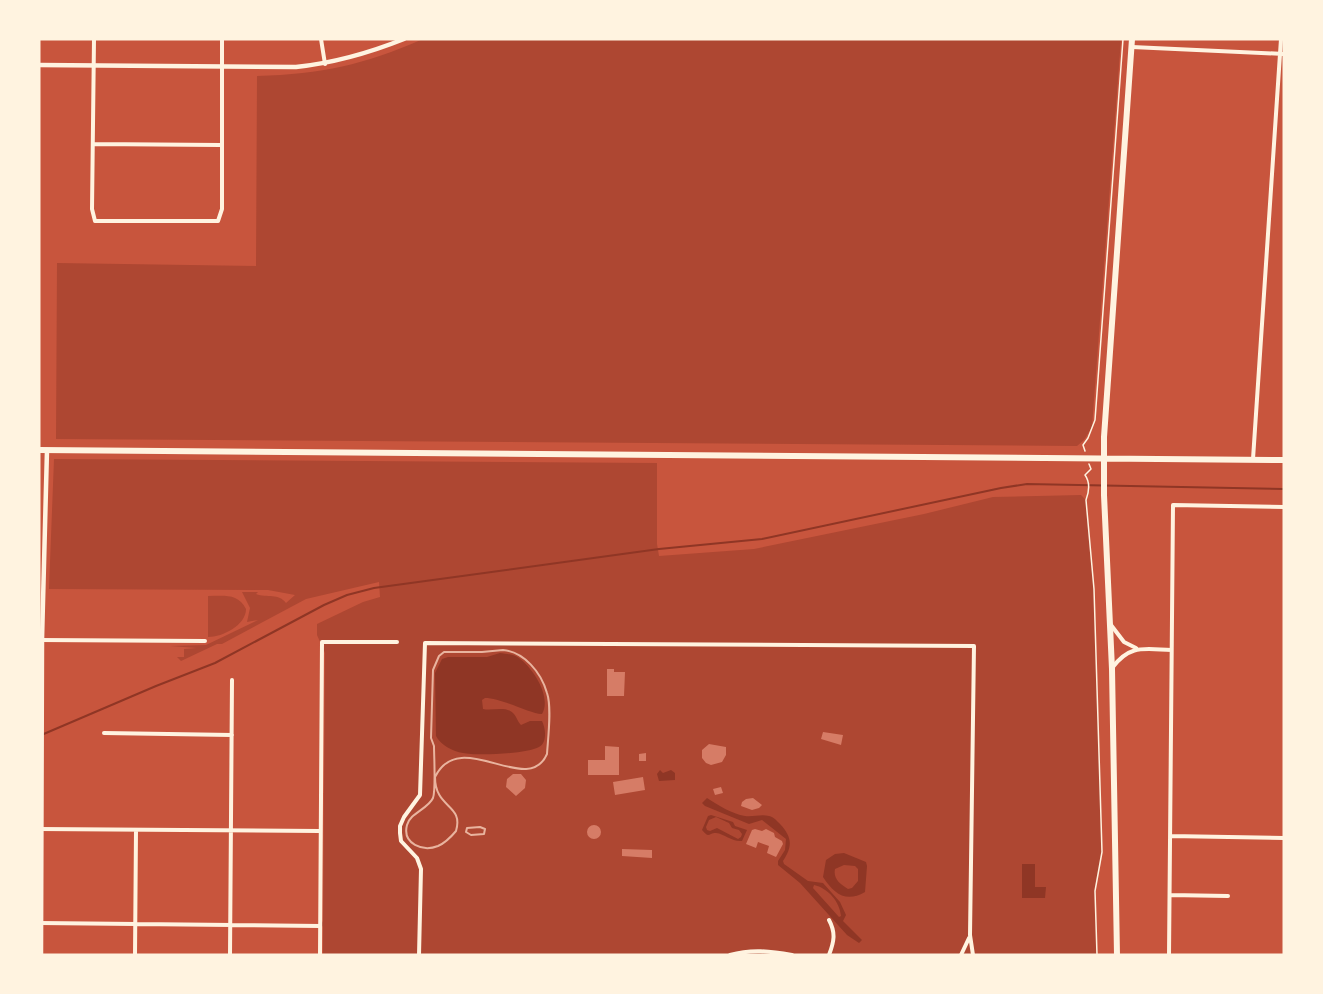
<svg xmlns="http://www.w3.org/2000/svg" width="1323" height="994" font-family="Helvetica,sans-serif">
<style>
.green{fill:#ae4732}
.water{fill:#8f3625;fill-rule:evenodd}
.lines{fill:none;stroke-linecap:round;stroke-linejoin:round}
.stream{stroke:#8f3625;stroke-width:2}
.building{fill:#d67c66}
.path{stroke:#fff3e0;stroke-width:1.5}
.minor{stroke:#fff3e0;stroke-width:4}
.tertiary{stroke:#fff3e0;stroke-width:4.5}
.primary{stroke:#fff3e0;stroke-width:6}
.rail{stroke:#e9b49f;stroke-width:2}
</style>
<rect width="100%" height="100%" fill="#c8553d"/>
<!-- green -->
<path class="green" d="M423,39H1121L1092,427L1084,440L1077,446L56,439L57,263L256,266L257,76C323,74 363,65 423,39Z
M54,459L657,463V544L659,556L754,549L924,514L993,497L1081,495L1086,500L1094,589L1102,852L1095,891L1097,955H323V927L321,924L323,921L325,653L317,635V624L363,602L380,597L379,582L306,599L222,644H217L181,661L177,657H184V649L197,648L170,646L206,645L258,620L247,622L250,608L242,592H258L256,594C267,598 279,593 286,603L295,595L268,590L49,589Z
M208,596C224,596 238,593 246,609C246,625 223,637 208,637Z"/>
<!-- water -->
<path class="water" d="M500,653C506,654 514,654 519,658C533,668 552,697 542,714C533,715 502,698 485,698L482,700L483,709C492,711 506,706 513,713C517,717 517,721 521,725L530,721H542C546,729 547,743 539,747C527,754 476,756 463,753C453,752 440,744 436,736L435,673L442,659L448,657H487Z
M660,770L663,773L671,770L675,773V780L659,781L657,774Z
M707,798C718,805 732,814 745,816C753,817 761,814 769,816C774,817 777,821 780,824C792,837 793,846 783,861L784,864L808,881L823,883L840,902L846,915L843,921L862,940L859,943L847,935L800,883L778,865V861L785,850L786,839L762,820L749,824L705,806L702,803ZM814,885C828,888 840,902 841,916L839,917L813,888Z
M711,815L733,822L735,826L747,830L742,841C732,842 725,834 716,833C708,833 710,839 702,830L708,816ZM716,817L729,823L732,828L739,830L742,834L741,837L738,839L717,828L710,831L707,830L706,827L709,820Z
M844,853L866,862L867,866L865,892C846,903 834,894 823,877L826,860L835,854ZM844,865L855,866L858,869V881L852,888L848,889C840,884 833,879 835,869Z
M1022,864H1035V887H1046L1045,898H1022Z"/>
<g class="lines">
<!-- stream -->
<path class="stream" d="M39,736L156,686L215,663L324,605L347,595L374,588L659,549L762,539L1001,488L1027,484L1284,489"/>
</g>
<!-- building -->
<path class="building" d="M607,669H614V672H625L624,696H607Z
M823,732L843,735L841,745L821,739Z
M709,744L726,747V755L722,762L711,765L706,763L702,758V750Z
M605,746L619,747V775H588V760H605Z
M646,753V761H639V754Z
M513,774H521L526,780L525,788L516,796L506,787L507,779Z
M643,777L645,790L615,795L613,782Z
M721,787L723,793L715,795L713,789Z
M753,798L762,805L759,808L752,810L741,806L742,802L746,799Z
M587 832a7 7 0 1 1 14 0a7 7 0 1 1-14 0Z
M755,829L762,831L766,829L774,833L775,837L782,841L783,844L776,857L767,853L769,846L758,842L756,848L746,844L752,830Z
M622,849L652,850V858L622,856Z"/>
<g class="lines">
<!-- path -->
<path class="path" d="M1085,451L1083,445L1088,438L1095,420L1123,39
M1089,464L1091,469L1085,475C1090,482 1089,492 1086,500L1094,589L1102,852L1095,891L1097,955"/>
<!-- minor -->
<path class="minor" d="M94,39L92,209L95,221H218L222,209V39
M321,39L325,64
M1132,47L1284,54
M93,144L220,145
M1253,459L1281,39
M1111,625L1124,642L1136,648
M39,640L205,641
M1112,668C1130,644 1144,649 1171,650
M104,733L232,735
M39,829L320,831
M1170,836L1284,838
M1170,895L1228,896
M40,923L320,926
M135,955L136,830
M230,955L232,680
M320,955L322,642H397
M419,955L421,869L417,858L401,841L400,833V826L404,817L420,795L425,643L974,646L970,935L973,955
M730,955C751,949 770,951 792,955
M829,955C834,942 836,933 829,920
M961,955L969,938
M1169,955L1173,505L1284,507"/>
<!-- tertiary -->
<path class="tertiary" d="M39,65L296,67C334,63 369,53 404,39
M41,955L42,640L47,450"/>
<!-- primary -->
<path class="primary" d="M39,450L1284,460
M1117,955L1112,669L1104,495V437L1132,39"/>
<!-- rail -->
<path class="rail" d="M503,650C524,652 541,672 547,693C552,707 548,738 547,754C528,798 460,726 435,777C435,809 464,804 456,831C451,837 445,843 438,846C423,852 402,844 407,825C410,813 428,809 433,798C436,790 434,756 434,746L431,738L433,670L439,656L444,652H482Z
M480,827L485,829L484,834L471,835L466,832L467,828Z"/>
</g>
<!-- border -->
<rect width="1323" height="994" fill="none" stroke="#fff3e0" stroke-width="81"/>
</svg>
